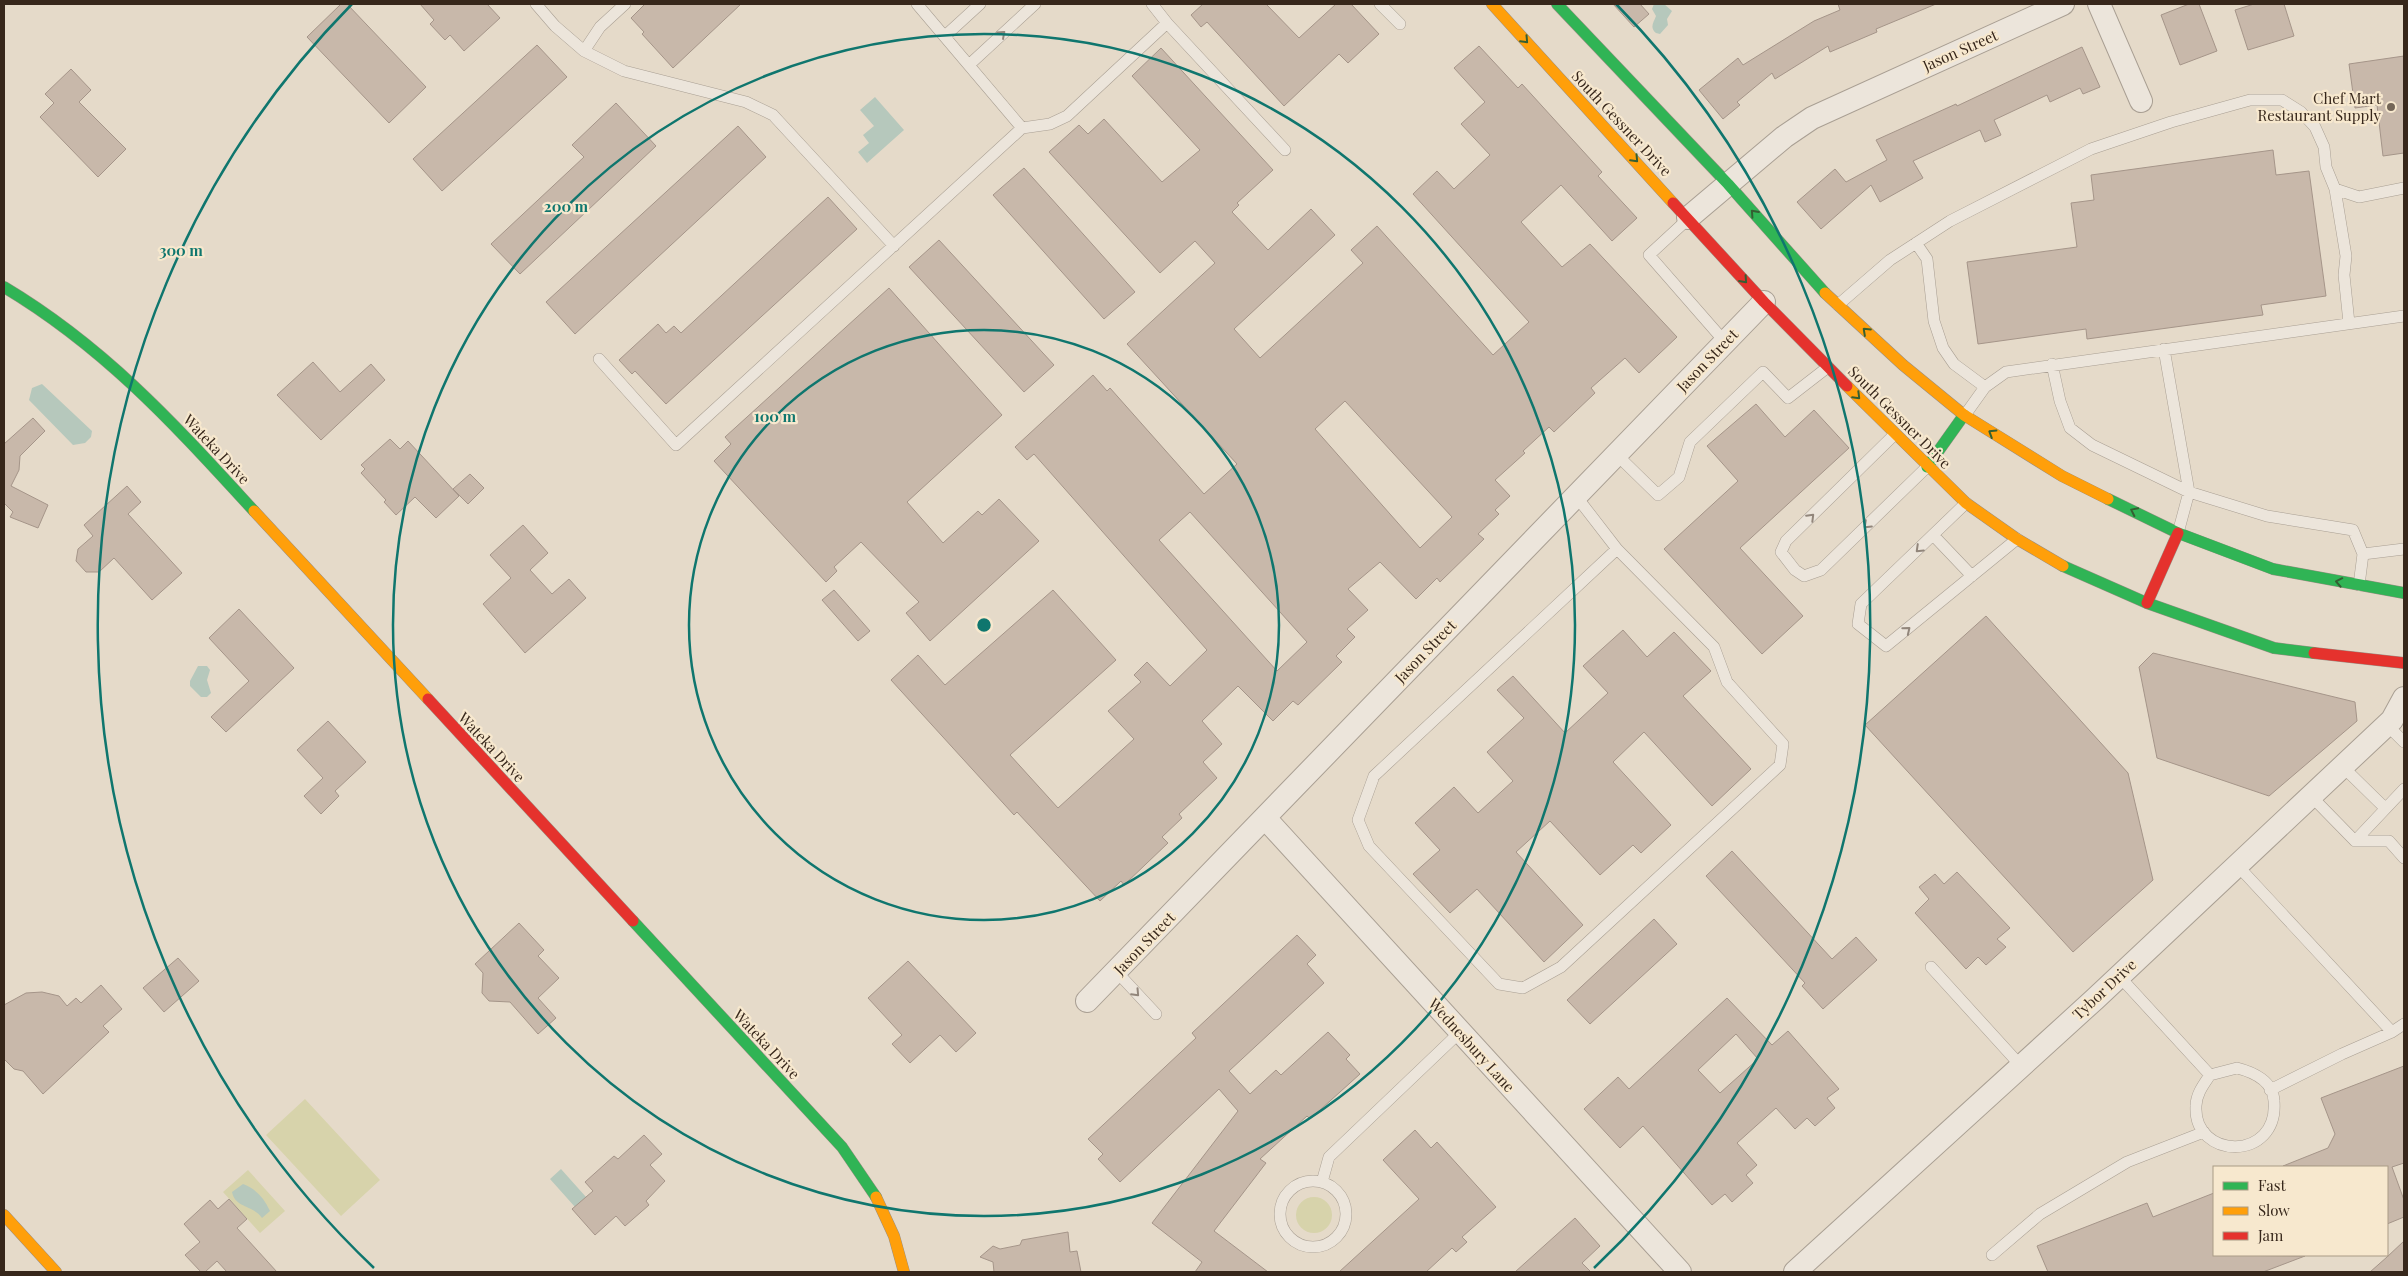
<svg xmlns="http://www.w3.org/2000/svg" width="2408" height="1276" font-family="'Playfair Display',serif">
<style>
.green{fill:#d7d3ab}
.water{fill:#b6c8bc}
.building{fill:#c8b8aa;stroke:#a59589;fill-rule:evenodd}
.lines{fill:none;stroke-linecap:round;stroke-linejoin:round}
.lane-casing{stroke:#a99f93;stroke-width:12}
.street-casing{stroke:#a99f93;stroke-width:24}
.fast-casing{stroke:#998e83;stroke-width:12}
.slow-casing{stroke:#998e83;stroke-width:12}
.jam-casing{stroke:#998e83;stroke-width:12}
.lane{stroke:#ece5db;stroke-width:11}
.street{stroke:#ece5db;stroke-width:22}
.fast{stroke:#30b455;stroke-width:11}
.slow{stroke:#ff9f0a;stroke-width:11}
.jam{stroke:#e5322d;stroke-width:11}
.oneway{stroke:#92867b}
.oneway2{stroke:#345f32}
.ring{fill:none;stroke:#0f766e;stroke-width:2.5}
.poi-dot{fill:#746658;stroke:#f7e8ce;stroke-width:2}
.labels{text-anchor:middle;dominant-baseline:central;stroke-width:4.5;stroke-linejoin:round;paint-order:stroke}
.street-label{font-size:15px;fill:#37271b;stroke:#f7e8ce}
.poi-label{font-size:15px;fill:#37271b;stroke:#f7e8ce;text-anchor:end}
.centre{fill:#0f766e;stroke:#f7e8ce;stroke-width:2.5}
.ring-label{font-size:15px;text-anchor:middle;font-weight:bold;fill:#0f766e;stroke:#f7e8ce;stroke-width:4.5;stroke-linejoin:round;paint-order:stroke}
</style>
<rect width="100%" height="100%" fill="#e5dac9"/>
<!-- green -->
<path class="green" d="M305,1099L380,1180L341,1216L266,1135Z
M248,1170L285,1211L260,1233L223,1192Z
M1296 1215a18 18 0 1 1 36 0a18 18 0 1 1-36 0Z"/>
<!-- water -->
<path class="water" d="M1654,4H1664L1672,11L1667,19L1668,25L1660,34L1656,33C1649,27 1654,22 1656,16L1652,9Z
M875,97L904,130L867,163L858,152L869,143L863,135L874,126L860,110Z
M42,384L92,431L91,437L85,443L73,445L29,400L32,388Z
M198,666H207L210,670L207,680L211,693L207,697H201L190,686V681Z
M561,1169L586,1197L575,1207L550,1179Z
M243,1184C256,1189 264,1198 270,1211L262,1218C253,1205 235,1208 232,1192Z"/>
<!-- building -->
<path class="building" d="M341,4H347L426,87L389,123L307,37Z
M420,4H487L500,18L464,51L450,35L445,40L430,24L434,20Z
M645,4H741L673,68L642,34L644,32L631,18Z
M1203,4H1266L1299,38L1336,4H1351L1379,34L1348,63L1339,54L1284,106L1207,22L1201,27L1191,15Z
M1613,4H1640L1649,14L1634,27Z
M1838,4H1936L1876,29L1877,32L1830,52L1828,46L1775,79L1772,73L1737,102L1740,105L1723,119L1699,90L1738,58L1743,65L1814,21L1840,10Z
M2189,4H2199L2217,51L2180,65L2161,15Z
M2254,4H2284L2294,36L2248,50L2235,10Z
M537,45L567,77L442,191L413,159Z
M1479,46L1518,88L1522,84L1602,172L1598,176L1637,218L1612,241L1561,185L1521,222L1562,267L1590,244L1677,337L1639,373L1625,358L1591,388L1595,393L1554,432L1549,427L1523,451L1525,453L1495,480L1510,496L1495,510L1499,514L1478,534L1484,539L1440,582L1437,578L1416,599L1380,562L1348,589L1368,610L1347,629L1355,637L1336,656L1342,662L1298,705L1293,701L1273,721L1238,686L1202,721L1222,744L1203,762L1217,778L1179,814L1182,818L1162,837L1168,843L1124,885L1121,881L1100,901L1017,812L1014,815L891,680L918,655L945,685L1053,590L1116,660L1010,755L1058,808L1134,739L1108,711L1141,682L1134,675L1147,662L1170,686L1207,650L1034,454L1027,460L1015,447L1093,375L1107,391L1110,388L1204,494L1237,464L1127,344L1215,263L1195,241L1160,273L1049,152L1079,125L1088,134L1104,119L1162,182L1200,150L1132,76L1161,48L1273,170L1237,203L1239,205L1232,212L1268,250L1311,209L1335,235L1234,329L1260,358L1363,263L1351,250L1377,226L1493,355L1529,322L1413,194L1437,171L1454,189L1490,155L1461,124L1485,102L1454,68ZM1345,401L1452,517L1420,548L1315,429ZM1190,512L1307,642L1277,671L1159,540Z
M2082,47L2100,87L2083,94L2080,88L2050,102L2047,95L1994,120L2001,135L1985,142L1980,130L1913,161L1923,178L1880,202L1871,185L1821,229L1797,202L1835,169L1846,182L1887,160L1876,140L1956,104L1957,106Z
M2404,56V153L2383,156L2377,105L2355,108L2349,64Z
M71,69L91,90L79,102L126,149L98,177L40,117L54,103L45,94Z
M616,103L656,146L520,274L491,244L584,157L572,145Z
M738,126L766,157L575,334L546,302Z
M2273,150L2276,175L2309,171L2326,296L2261,305L2263,315L2087,339L2086,329L1978,344L1967,262L2077,247L2071,203L2094,200L2091,175Z
M1024,168L1135,292L1104,319L993,195Z
M828,197L857,229L666,404L635,371L632,374L619,360L658,324L666,333L674,326L681,333Z
M939,240L1054,365L1024,392L909,267Z
M889,288L1002,415L907,502L943,543L978,511L982,515L999,499L1039,541L930,641L906,613L919,602L861,542L834,567L837,571L826,582L714,461L731,444L725,437Z
M313,362L340,392L371,364L385,380L321,440L277,395Z
M1756,404L1785,437L1814,410L1849,448L1740,548L1803,616L1762,654L1664,549L1738,481L1707,446Z
M33,418L45,431L20,456L19,470L11,486L48,505L38,528L10,517L13,512L4,503V444Z
M390,439L400,449L408,441L459,496L436,518L415,497L396,515L384,502L386,500L361,473L365,469L361,465Z
M470,474L484,488L468,504L453,489Z
M127,486L141,502L128,514L182,573L152,600L114,558L99,572H86L76,561L78,549L93,536L84,525Z
M523,525L548,553L530,570L552,594L569,579L586,598L525,653L483,604L511,578L490,555Z
M834,590L870,631L858,641L822,600Z
M239,609L294,668L226,732L211,717L249,681L209,638Z
M1986,616L2128,773L2153,880L2073,952L1865,725Z
M1623,630L1647,657L1674,632L1711,671L1683,696L1751,769L1712,806L1644,732L1613,762L1671,825L1641,853L1633,845L1600,875L1550,821L1516,852L1583,925L1544,962L1477,889L1450,913L1413,874L1440,850L1415,823L1454,787L1478,813L1513,781L1487,752L1524,718L1497,690L1513,676L1565,733L1608,693L1583,666Z
M2153,653L2355,702L2357,721L2269,796L2157,758L2139,667Z
M328,721L366,762L335,791L339,796L321,814L304,796L323,778L297,750Z
M1732,851L1832,959L1856,937L1877,960L1823,1009L1802,986L1805,983L1706,876Z
M1957,872L2010,928L1997,939L2006,947L1986,965L1978,957L1966,969L1915,913L1929,899L1919,887L1935,874L1944,884Z
M1654,919L1677,944L1590,1024L1567,1000Z
M519,923L544,950L538,956L559,978L538,998L556,1018L538,1034L510,1002L489,1001L482,993L483,973L475,964Z
M1297,935L1316,955L1307,964L1324,983L1229,1071L1250,1094L1276,1070L1281,1075L1328,1032L1350,1055L1346,1059L1360,1074L1310,1119L1307,1116L1260,1159L1266,1163L1214,1231L1268,1272H1195L1202,1262L1152,1223L1238,1111L1219,1089L1120,1182L1098,1159L1103,1154L1088,1139L1196,1038L1192,1033Z
M178,958L199,981L164,1012L143,988Z
M908,961L976,1033L956,1052L940,1035L910,1063L892,1044L902,1035L868,998Z
M101,985L122,1009L103,1026L109,1032L43,1094L23,1071L14,1069L4,1059V1005L26,993L42,992L59,996L67,1006L76,998L81,1003Z
M1727,998L1772,1045L1788,1031L1839,1089L1827,1098L1835,1108L1815,1126L1807,1118L1795,1129L1776,1108L1737,1143L1757,1165L1746,1175L1753,1183L1732,1202L1725,1194L1712,1205L1643,1126L1620,1148L1584,1109L1618,1077L1629,1089ZM1736,1034L1758,1059L1720,1093L1698,1070Z
M2404,1066V1163L2392,1167L2404,1200V1217L2387,1224V1167L2283,1166L2328,1148L2335,1134L2321,1098Z
M1415,1130L1431,1148L1437,1142L1496,1207L1462,1237L1467,1242L1456,1252L1452,1248L1426,1272H1339L1419,1199L1383,1160Z
M644,1135L662,1154L650,1165L665,1181L646,1201L649,1205L625,1226L616,1216L595,1235L572,1209L593,1191L585,1182L614,1156L618,1159Z
M2214,1193V1255L2305,1256L2263,1272H2048L2037,1246L2147,1203L2153,1217Z
M229,1199L247,1219L237,1228L277,1272H227L217,1261L205,1272H201L185,1255L200,1242L184,1224L210,1200L218,1209Z
M1575,1218L1600,1246L1582,1263L1591,1272H1515Z
M1068,1232L1070,1252L1077,1251L1081,1272H994L993,1262L980,1257L993,1246L1000,1249L1020,1245L1022,1240Z
M2404,1241V1272H2370L2387,1257Z"/>
<g class="lines">
<!-- lane casing -->
<g class="lane-casing">
<path id="lane" d="M536,4L555,26L584,51L624,71L746,102L773,115L894,246
M917,4L1022,128
M1152,4L1167,23L1285,150
M1380,4L1400,24
M945,36L980,4
M584,51L600,27L625,4
M970,64L1035,4
M2335,189L2346,256L2344,275L2349,323
M1688,219L1649,255L1725,342
M1916,243L1927,259L1934,321L1943,348L1954,364L1985,387
M1838,305L1890,260L1950,221L2091,149L2171,122L2250,100H2282L2301,112L2315,127L2324,147L2326,167L2335,189L2359,197L2404,188
M2164,349L2189,492L2178,533
M599,359L676,445L1022,128L1050,124L1067,116L1167,23
M2052,364L2060,401L2070,428L2092,445L2189,492L2267,516L2353,530L2363,554
M1965,415L1985,387L2006,372L2404,316
M1895,434L1786,541L1781,552L1795,570L1804,576L1821,570L1927,467
M1616,454L1658,495L1679,477L1690,442L1763,372L1788,398L1828,367
M1576,496L1617,549L1714,647L1727,682L1783,744L1780,765L1561,967L1523,988L1499,984L1369,846L1358,820L1374,776L1617,549
M1966,503L1861,604L1858,624L1886,646L2017,539
M1933,535L1972,576
M2359,585L2363,554L2404,549
M2387,725L2404,742
M2342,766L2385,808
M2311,796L2355,841H2389L2404,858
M2355,841L2404,789
M2237,865L2392,1032
M1931,967L2021,1066
M1116,971L1156,1014
M2119,976L2210,1075
M2237,1068C2253,1072 2273,1081 2274,1101C2279,1162 2193,1160 2196,1106C2196,1094 2204,1084 2210,1075Z
M2270,1090L2342,1054L2392,1032L2404,1024
M1280 1214a33 33 0 1 1 66 0a33 33 0 1 1-66 0Z
M1322,1182L1329,1157L1460,1032
M1992,1255L2040,1214L2127,1162L2204,1132"/>
</g>
<!-- street casing -->
<g class="street-casing">
<path id="street" d="M2099,4L2141,101
M1688,218L1784,137L1812,118L2063,4
M1265,818L1680,1272
M1087,1001L1764,302
M1795,1272L2095,999L2392,720L2404,698"/>
</g>
<!-- fast casing -->
<g class="fast-casing">
<path id="fast" d="M1557,4L1728,184L1825,293
M4,287C106,348 175,425 254,511
M1927,467L1964,415
M2108,499L2178,533L2273,569L2404,593
M2063,566L2147,603L2274,648L2314,653
M633,921L842,1147L876,1197"/>
</g>
<!-- slow casing -->
<g class="slow-casing">
<path id="slow" d="M1492,4L1673,203
M1825,293L1903,365L1964,415L2062,476L2108,499
M1847,386L1966,503L2017,539L2063,566
M254,511L428,699
M876,1197L894,1236L904,1272
M4,1215L56,1272"/>
</g>
<!-- jam casing -->
<g class="jam-casing">
<path id="jam" d="M1673,203L1764,302L1847,386
M2147,603L2178,533
M2314,653L2404,663
M428,699L633,921"/>
</g>
<!-- lane -->
<use href="#lane" class="lane"/>
<!-- street -->
<use href="#street" class="street"/>
<!-- fast -->
<use href="#fast" class="fast"/>
<!-- slow -->
<use href="#slow" class="slow"/>
<!-- jam -->
<use href="#jam" class="jam"/>
</g>
<!-- one-way arrows -->
<defs><path id="oneway-chevron" d="M-2-3.5L2.5 0L-2 3.5" fill="none" stroke-width="1.6" stroke-linecap="round" stroke-linejoin="round" transform="scale(1.25)"/></defs>
<g class="oneway">
<use href="#oneway-chevron" transform="translate(1002 34) rotate(-42)"/>
<use href="#oneway-chevron" transform="translate(1811 517) rotate(-45)"/>
<use href="#oneway-chevron" transform="translate(1867 525) rotate(136)"/>
<use href="#oneway-chevron" transform="translate(1919 549) rotate(136)"/>
<use href="#oneway-chevron" transform="translate(1907 630) rotate(-39)"/>
<use href="#oneway-chevron" transform="translate(1136 993) rotate(47)"/>
</g>
<g class="oneway2">
<use href="#oneway-chevron" transform="translate(1525 40) rotate(47)"/>
<use href="#oneway-chevron" transform="translate(1635 159) rotate(47)"/>
<use href="#oneway-chevron" transform="translate(1754 213) rotate(-132)"/>
<use href="#oneway-chevron" transform="translate(1744 280) rotate(48)"/>
<use href="#oneway-chevron" transform="translate(1866 331) rotate(-137)"/>
<use href="#oneway-chevron" transform="translate(1857 396) rotate(45)"/>
<use href="#oneway-chevron" transform="translate(1992 433) rotate(-148)"/>
<use href="#oneway-chevron" transform="translate(2134 511) rotate(-154)"/>
<use href="#oneway-chevron" transform="translate(2339 582) rotate(-169)"/>
</g>
<!-- distance rings -->
<g class="ring">
<circle cx="984" cy="625" r="295"/>
<circle cx="984" cy="625" r="591"/>
<path d="M374 1268A886 886 0 0 1 352 4M1616 4A886 886 0 0 1 1594 1268"/>
</g>
<!-- markers -->
<circle class="poi-dot" cx="2391" cy="107" r="5"/>
<g class="labels">
<!-- street labels -->
<g class="street-label">
<text transform="translate(1960 50) rotate(-24)">Jason Street</text>
<text transform="translate(1622 123) rotate(47)">South Gessner Drive</text>
<text transform="translate(1707 360) rotate(-46)">Jason Street</text>
<text transform="translate(1900 417) rotate(45)">South Gessner Drive</text>
<text transform="translate(217 449) rotate(47)">Wateka Drive</text>
<text transform="translate(1425 651) rotate(-46)">Jason Street</text>
<text transform="translate(492 747) rotate(47)">Wateka Drive</text>
<text transform="translate(1144 943) rotate(-46)">Jason Street</text>
<text transform="translate(2104 989) rotate(-43)">Tybor Drive</text>
<text transform="translate(767 1044) rotate(47)">Wateka Drive</text>
<text transform="translate(1472 1045) rotate(48)">Wednesbury Lane</text>
</g>
<!-- poi labels -->
<g class="poi-label">
<text x="2381" y="98">Chef Mart<tspan x="2381" dy="17">Restaurant Supply</tspan></text>
</g>
</g>
<circle cx="984" cy="625" r="8" class="centre"/>
<g class="ring-label">
<text x="566" y="212">200 m</text>
<text x="181" y="256">300 m</text>
<text x="775" y="422">100 m</text>
</g>
<!-- border -->
<rect width="2408" height="1276" fill="none" stroke="#37271b" stroke-width="10"/>
<!-- legend -->
<rect x="2213" y="1166" width="175" height="90" fill="#f7e8ce" stroke="#aa9b86"/>
<rect x="2223" y="1182" width="25" height="8" fill="#30b455" stroke="#aa9b86"/>
<text x="2258" y="1191" font-size="15" fill="#37271b">Fast</text>
<rect x="2223" y="1207" width="25" height="8" fill="#ff9f0a" stroke="#aa9b86"/>
<text x="2258" y="1216" font-size="15" fill="#37271b">Slow</text>
<rect x="2223" y="1232" width="25" height="8" fill="#e5322d" stroke="#aa9b86"/>
<text x="2258" y="1241" font-size="15" fill="#37271b">Jam</text>
</svg>
